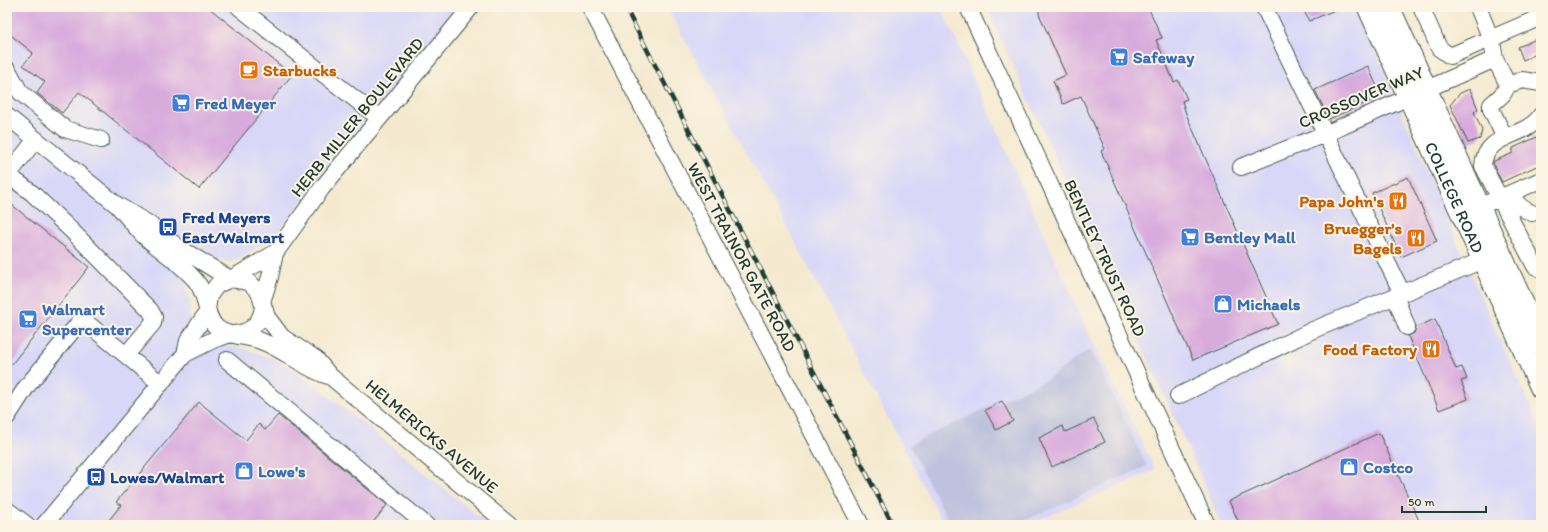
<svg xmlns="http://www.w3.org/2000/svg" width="1548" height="532" font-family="Itim,sans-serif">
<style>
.built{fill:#d8d7f8}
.industrial{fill:#bfc2dd}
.building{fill:#d8abdd}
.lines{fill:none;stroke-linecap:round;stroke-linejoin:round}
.minor-casing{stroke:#3f574b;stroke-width:18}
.major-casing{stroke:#3f574b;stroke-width:23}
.minor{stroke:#fff;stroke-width:16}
.major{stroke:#fff;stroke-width:21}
.rail-casing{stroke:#1f3d34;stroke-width:4.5}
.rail{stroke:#fcf5e5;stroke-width:3;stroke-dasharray:9;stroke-linecap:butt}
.labels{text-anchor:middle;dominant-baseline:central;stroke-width:4;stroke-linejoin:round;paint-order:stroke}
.shop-label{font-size:17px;font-weight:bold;fill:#366cbe;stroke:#fcf5e5;text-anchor:start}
.food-label{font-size:17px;font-weight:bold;fill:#c56008;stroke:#fcf5e5;text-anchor:end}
.street-label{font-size:17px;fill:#1f3d34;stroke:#fcf5e5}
.transit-label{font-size:17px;font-weight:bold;fill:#164399;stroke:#fcf5e5;text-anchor:start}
</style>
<rect width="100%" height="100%" fill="#fcf5e5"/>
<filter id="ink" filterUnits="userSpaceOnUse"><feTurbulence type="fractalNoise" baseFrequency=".025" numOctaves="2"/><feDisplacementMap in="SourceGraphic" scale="8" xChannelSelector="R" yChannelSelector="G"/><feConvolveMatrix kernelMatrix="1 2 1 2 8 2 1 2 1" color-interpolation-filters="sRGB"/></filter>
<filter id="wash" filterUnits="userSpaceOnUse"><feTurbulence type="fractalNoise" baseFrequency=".012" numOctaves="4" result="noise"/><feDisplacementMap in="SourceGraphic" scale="16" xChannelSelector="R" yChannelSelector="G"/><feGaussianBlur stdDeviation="0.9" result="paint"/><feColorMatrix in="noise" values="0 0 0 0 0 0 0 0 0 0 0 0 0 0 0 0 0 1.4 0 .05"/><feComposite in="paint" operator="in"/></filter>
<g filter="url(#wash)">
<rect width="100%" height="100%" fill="#f4e9cf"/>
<!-- built -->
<path class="built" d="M7,7H457L276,235L237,260L230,262L217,260L204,263L185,286L190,300V316L223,346L244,348L281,362L313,383L489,525H7Z
M667,7H941L1086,328L1155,470L1027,525H944L790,232Z
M986,7H1357L1479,293L1541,430V525H1221L1194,461Z"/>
<!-- industrial -->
<path class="industrial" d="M1090,349L1147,466L1015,525H951L909,445L1048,379Z"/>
<g id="blocks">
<!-- building -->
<path class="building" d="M7,7H208L292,75L199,189L79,92L62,113L37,93L45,82L23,65L33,53L7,32Z
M1039,7H1148L1162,38L1156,40L1174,82L1178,80L1187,99L1182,101L1186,114L1278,324L1193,360L1101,151L1105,149L1081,96L1063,104L1053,81L1066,75L1039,14Z
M1313,7H1342L1309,21L1304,11Z
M1541,37V52L1523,60L1518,47Z
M1368,66L1381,96L1329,119L1315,90Z
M1470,89L1478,109L1474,112L1482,130L1480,139L1468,143L1450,105L1460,93Z
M1541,135V164L1502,182L1493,164L1494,161L1513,153V148Z
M1408,177L1437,241L1401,257L1372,193Z
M7,201L89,267L7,370Z
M1435,319L1456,369L1462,367L1467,379L1461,381L1468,399L1439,410L1408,336L1414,333L1416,327Z
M1002,401L1013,421L996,430L985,410Z
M199,402L246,440L259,424L265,430L278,415L387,505L371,525H105L121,505L116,502Z
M1094,419L1105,442L1052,467L1039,438L1063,426L1065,432Z
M1379,433L1421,525H1240L1229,501Z"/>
</g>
</g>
<g filter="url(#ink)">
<use href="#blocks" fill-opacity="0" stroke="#3f574b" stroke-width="1"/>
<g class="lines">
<!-- minor casing -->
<g class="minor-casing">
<path id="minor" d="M239,7L379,118
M590,7L861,525
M968,7L1207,525
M1264,7L1402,293
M1421,7L1439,48L1450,56L1541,17
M1478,7L1492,42L1495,59L1508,85L1503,94L1491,105V109L1505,138
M8,70L20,92L65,129L101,140
M1508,85L1522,80L1541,83
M1541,115C1526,139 1485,132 1483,166L1535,266L1541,269
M7,116L117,205L149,224L178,247L230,279
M1241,167L1325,134L1495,59
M7,174L32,193L72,231L150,310L154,317L153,323L126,355
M8,175L36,139
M1511,193C1517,204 1520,208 1532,213
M1490,202L1541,180
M117,205C126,215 134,226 143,235C161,251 181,263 196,281C208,295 204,316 217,328C228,337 248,336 261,341C285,350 304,368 328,376
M231,279L275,253L322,188L471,7
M1395,296L1407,327
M262,302L270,277L275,253
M207,310L209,296L217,285L231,279L249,282L259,292L267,317L282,337L316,359L330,376L509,525
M233,334C251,333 262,322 263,305
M185,354L213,340L231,334
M227,360L426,525
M1178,396L1313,330L1483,260
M7,417L27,386L82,319L161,384
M7,510L27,525
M44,525L185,354L188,341L208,311"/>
</g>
<!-- major casing -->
<g class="major-casing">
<g id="major">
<path id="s1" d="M1368,7L1541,388"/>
<path d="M1389,7L1541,343"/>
</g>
</g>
<!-- minor -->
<use href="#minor" class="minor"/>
<!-- major -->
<use href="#major" class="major"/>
<!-- rail casing -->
<g class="rail-casing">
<path id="rail" d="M625,7L893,525"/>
</g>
<!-- rail -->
<use href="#rail" class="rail"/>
</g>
</g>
<!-- icons -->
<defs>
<g id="supermarket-square" transform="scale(1)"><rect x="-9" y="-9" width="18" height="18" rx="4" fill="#3f7fe0" stroke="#fcf5e5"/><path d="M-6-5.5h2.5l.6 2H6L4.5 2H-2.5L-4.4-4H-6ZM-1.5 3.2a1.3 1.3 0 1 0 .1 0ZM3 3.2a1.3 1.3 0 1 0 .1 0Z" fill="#fff"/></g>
<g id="cafe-square" transform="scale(1)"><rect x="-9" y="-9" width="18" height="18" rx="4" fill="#e8710a" stroke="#fcf5e5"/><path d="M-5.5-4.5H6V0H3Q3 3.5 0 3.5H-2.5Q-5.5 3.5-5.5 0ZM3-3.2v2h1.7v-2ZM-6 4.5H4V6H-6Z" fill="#fff"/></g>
<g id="restaurant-square" transform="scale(1)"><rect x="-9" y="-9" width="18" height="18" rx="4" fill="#e8710a" stroke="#fcf5e5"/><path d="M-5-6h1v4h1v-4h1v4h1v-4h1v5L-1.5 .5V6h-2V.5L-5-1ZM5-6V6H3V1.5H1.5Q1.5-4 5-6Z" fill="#fff"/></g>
<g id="bus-square" transform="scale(1)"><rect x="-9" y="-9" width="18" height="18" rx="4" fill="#1a4fb4" stroke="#fcf5e5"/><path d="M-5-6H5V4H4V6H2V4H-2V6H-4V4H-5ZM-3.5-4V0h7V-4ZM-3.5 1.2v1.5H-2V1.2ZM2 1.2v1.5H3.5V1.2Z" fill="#fff"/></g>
<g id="shop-square" transform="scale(1)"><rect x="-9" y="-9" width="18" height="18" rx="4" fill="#3f7fe0" stroke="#fcf5e5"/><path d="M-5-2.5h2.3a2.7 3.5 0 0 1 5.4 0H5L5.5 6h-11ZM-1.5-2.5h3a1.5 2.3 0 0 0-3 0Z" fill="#fff"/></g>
</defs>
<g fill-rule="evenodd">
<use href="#supermarket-square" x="1119" y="57"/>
<use href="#cafe-square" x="249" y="70"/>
<use href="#supermarket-square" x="181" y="103"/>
<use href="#restaurant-square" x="1398" y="201"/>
<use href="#bus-square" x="168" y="227"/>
<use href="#supermarket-square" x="1190" y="237"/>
<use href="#restaurant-square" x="1416" y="238"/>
<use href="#shop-square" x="1223" y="304"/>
<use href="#supermarket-square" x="28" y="319"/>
<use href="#restaurant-square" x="1431" y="349"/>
<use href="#shop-square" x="1349" y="467"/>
<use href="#shop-square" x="244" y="471"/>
<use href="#bus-square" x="96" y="477"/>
</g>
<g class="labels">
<!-- shop labels -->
<g class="shop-label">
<text x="1133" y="57">Safeway</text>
<text x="195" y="103">Fred Meyer</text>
<text x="1204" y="237">Bentley Mall</text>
<text x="1237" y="304">Michaels</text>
<text x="42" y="309">Walmart<tspan x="42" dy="20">Supercenter</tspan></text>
<text x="1363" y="467">Costco</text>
<text x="258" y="471">Lowe's</text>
</g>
<!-- food labels -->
<g class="food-label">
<text x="263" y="70" text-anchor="start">Starbucks</text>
<text x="1384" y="201">Papa John's</text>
<text x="1402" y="228">Bruegger's<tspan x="1402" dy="20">Bagels</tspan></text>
<text x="1417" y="349">Food Factory</text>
</g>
<!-- street labels -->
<g class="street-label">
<text transform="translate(1361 97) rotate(-23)">CROSSOVER WAY</text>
<text transform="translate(357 117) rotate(-51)">HERB MILLER BOULEVARD</text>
<text stroke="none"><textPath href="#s1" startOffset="209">COLLEGE ROAD</textPath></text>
<text transform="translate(742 257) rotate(62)">WEST TRAINOR GATE ROAD</text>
<text transform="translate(1105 258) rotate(65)">BENTLEY TRUST ROAD</text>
<text transform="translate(432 436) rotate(40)">HELMERICKS AVENUE</text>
</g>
<!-- transit labels -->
<g class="transit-label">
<text x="182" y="217">Fred Meyers<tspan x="182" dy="20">East/Walmart</tspan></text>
<text x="110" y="477">Lowes/Walmart</text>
</g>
</g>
<!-- margin -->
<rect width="1548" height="532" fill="none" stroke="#fcf5e5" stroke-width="24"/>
<!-- scale -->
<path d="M1402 506v6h84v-6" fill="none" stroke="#1f3d34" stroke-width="2"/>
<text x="1408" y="506" font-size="12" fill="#1f3d34" stroke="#fcf5e5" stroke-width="3" paint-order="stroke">50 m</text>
</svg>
